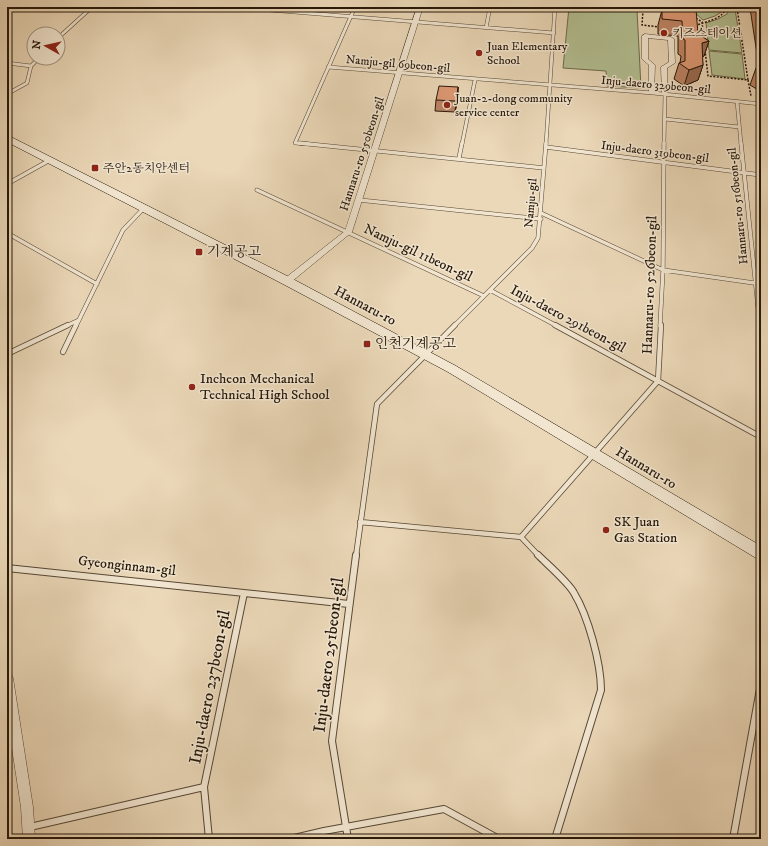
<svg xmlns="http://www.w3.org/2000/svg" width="768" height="846" font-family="'IM FELL DW Pica','Noto Serif KR',serif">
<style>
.green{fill:#b3bf92;stroke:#6c6b4e}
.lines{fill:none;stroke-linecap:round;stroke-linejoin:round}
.service-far3-casing{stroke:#564735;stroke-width:4}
.service-far2-casing{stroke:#564735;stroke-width:4.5}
.service-far1-casing{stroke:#564735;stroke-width:6}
.service-casing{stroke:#564735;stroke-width:8}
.minor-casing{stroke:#564735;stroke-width:1}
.secondary-casing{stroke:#251709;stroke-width:1}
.path{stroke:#251709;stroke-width:1.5;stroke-dasharray:2 1.5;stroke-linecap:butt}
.service-far3{stroke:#f2e6d1;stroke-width:3}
.service-far2{stroke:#f2e6d1;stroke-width:3.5}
.service-far1{stroke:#f2e6d1;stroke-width:4.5}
.service{stroke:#f2e6d1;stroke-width:6}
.minor{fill:#f2e6d1;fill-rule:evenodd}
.secondary{fill:#f2e6d1;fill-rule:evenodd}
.wall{fill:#be8464;stroke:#251709}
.shaded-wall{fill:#9b6b51;stroke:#251709}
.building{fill:#dd9974;stroke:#251709}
.poi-dot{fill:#8f2418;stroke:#f2e6d1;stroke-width:1.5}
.labels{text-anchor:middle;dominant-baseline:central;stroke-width:3;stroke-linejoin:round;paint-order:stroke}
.far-poi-label{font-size:12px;fill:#251709;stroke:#f2e6d1;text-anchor:start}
.far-street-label{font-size:12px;fill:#251709;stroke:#f2e6d1}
.poi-label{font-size:14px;fill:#251709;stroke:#f2e6d1;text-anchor:start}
.street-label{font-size:14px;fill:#251709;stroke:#f2e6d1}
.near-street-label{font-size:17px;fill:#251709;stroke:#f2e6d1}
</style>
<rect width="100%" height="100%" fill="#ebd8b8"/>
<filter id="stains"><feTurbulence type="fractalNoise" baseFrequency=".005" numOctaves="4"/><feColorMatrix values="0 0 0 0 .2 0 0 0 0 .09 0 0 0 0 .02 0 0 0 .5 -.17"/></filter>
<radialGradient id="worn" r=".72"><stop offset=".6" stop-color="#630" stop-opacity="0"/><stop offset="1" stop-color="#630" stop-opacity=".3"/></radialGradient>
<!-- green -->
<path class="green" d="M569,7H601L637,10L641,88L607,86L606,71L563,68Z
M693,7H724L723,11L715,16L703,20L694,12Z
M728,8L735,9L742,53L709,50L706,23L718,19L727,14Z
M709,51L742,54L745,79L712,75Z"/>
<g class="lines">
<!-- service-far3 casing -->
<g class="service-far3-casing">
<path id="service-far3" d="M232,7L554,33
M486,28L490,7
M58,38L92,7
M7,63L31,66
M328,67L653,93L761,104
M7,94L27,83L31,66L39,58
M737,101L741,144
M665,119L739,127
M309,144L295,143L355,7
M462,144L475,80
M546,144L555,7
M664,144L665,94"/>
</g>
<!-- service-far2 casing -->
<g class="service-far2-casing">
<path id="service-far2" d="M299,143L544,168
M741,143L760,326
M546,147L761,175
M459,158L462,143
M7,184L50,160
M257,190L484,296
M359,200L541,219
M541,213L663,270L761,284
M7,233L97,284
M490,290L557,326
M66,326L79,320
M76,326L123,230L144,208
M454,326L532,248L538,238L546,143
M660,326L663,270L664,143"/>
</g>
<!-- service-far1 casing -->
<g class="service-far1-casing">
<path id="service-far1" d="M555,325L761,437
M760,325L761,333
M63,352L76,325
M7,354L68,325
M360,522L521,537L658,381L661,325
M521,537L539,556
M356,556L377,404L455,325"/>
</g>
<!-- service casing -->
<g class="service-casing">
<path id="service" d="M538,555C547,564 569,583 574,593C588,616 601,663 601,690L555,839
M7,568L349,604
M30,827L204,787
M209,839L204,787L244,593
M290,839L324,831L444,809L499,839
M348,839L332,741L356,555
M733,839L761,683"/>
</g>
<!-- minor casing -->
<g class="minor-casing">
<path id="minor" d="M417,7H423L352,232L290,283H284V279L345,231Z
M645,34L671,37L674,39L675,63L667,68V95L662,94L661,67L669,62L668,40L648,38V59L655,65L654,93L649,94V65L642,59V36Z
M7,672L11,674L13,678L33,807L35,839H23L21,807L7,716Z"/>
</g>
<!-- secondary casing -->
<g class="secondary-casing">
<path id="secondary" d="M7,135L291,278L456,366L761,546V561L448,372L283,284L7,142Z"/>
</g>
<!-- path -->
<path class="path" d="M637,7L648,10L658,7
M643,10L642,25L659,27
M696,18L702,22L704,40
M695,26C706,21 722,20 727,7H743
M705,50L708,76L748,80L737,8
M748,80L751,96"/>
<!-- service-far3 -->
<use href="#service-far3" class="service-far3"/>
<!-- service-far2 -->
<use href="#service-far2" class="service-far2"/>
<!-- service-far1 -->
<use href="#service-far1" class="service-far1"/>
<!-- service -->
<use href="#service" class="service"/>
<!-- minor -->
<use href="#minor" class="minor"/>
<!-- secondary -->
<use href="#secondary" class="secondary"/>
</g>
<!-- wall -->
<path class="wall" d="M666,7H693L698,34L709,41L704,56L702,57L703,65L698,80L684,86L674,79L679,63H680L681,56L678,54V36L658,34V25L662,10L666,9Z
M751,7H761V56L757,54L750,8Z
M761,66V90L760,91L750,85L756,68Z
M458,87V98L455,112L435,111L436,100Z"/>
<!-- shaded-wall -->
<path class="shaded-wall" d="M709,41L704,56L697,59L702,43Z
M703,65L698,80L684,86L689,70Z
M458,87V98L455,112L456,101Z"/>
<!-- building -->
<path class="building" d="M671,7H693L696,9L698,34L709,41L702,43L703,65L689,70L679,63L685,61V40L683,39L682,21L662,19V10Z
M758,7H761V25Z
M761,66V71L756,68Z
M439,86L458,87L456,101L436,100Z"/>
<!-- markers -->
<g class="poi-dot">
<circle cx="664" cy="33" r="4"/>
<circle cx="479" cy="53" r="4"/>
<circle cx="447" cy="105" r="4"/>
<rect x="91" y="164" width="8" height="8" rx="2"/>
<rect x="195" y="248" width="8" height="8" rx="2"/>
<rect x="363" y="340" width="8" height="8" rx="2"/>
<circle cx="192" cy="387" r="4"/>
<circle cx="606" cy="530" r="4"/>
</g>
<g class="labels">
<!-- far-poi labels -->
<g class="far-poi-label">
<text x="672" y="33">키즈스테이션</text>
<text x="487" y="46">Juan Elementary<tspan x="487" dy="14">School</tspan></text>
<text x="455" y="98">Juan-2-dong community<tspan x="455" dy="14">service center</tspan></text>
<text x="103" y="168">주안2동치안센터</text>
</g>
<!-- far-street labels -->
<g class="far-street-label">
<text transform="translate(398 64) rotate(5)">Namju-gil 69beon-gil</text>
<text transform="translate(656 85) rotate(5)">Inju-daero 329beon-gil</text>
<text transform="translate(655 152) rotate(7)">Inju-daero 319beon-gil</text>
<text transform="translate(362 154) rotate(-72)">Hannaru-ro 550beon-gil</text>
<text transform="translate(531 203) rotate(-85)">Namju-gil</text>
<text transform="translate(738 206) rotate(-96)">Hannaru-ro 516beon-gil</text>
</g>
<!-- poi labels -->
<g class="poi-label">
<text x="207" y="252">기계공고</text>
<text x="375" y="344">인천기계공고</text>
<text x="200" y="379">Incheon Mechanical<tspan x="200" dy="16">Technical High School</tspan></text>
<text x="614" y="522">SK Juan<tspan x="614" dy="16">Gas Station</tspan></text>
</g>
<!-- street labels -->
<g class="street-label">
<text transform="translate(418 253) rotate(25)">Namju-gil 11beon-gil</text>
<text transform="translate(650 285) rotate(-88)">Hannaru-ro 526beon-gil</text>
<text transform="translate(365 306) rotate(28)">Hannaru-ro</text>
<text transform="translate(568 319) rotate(28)">Inju-daero 291beon-gil</text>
<text transform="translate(646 468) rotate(31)">Hannaru-ro</text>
<text transform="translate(127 566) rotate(6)">Gyeonginnam-gil</text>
</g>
<!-- near-street labels -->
<g class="near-street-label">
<text transform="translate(329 655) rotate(-83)">Inju-daero 251beon-gil</text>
<text transform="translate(210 687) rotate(-79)">Inju-daero 237beon-gil</text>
</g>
</g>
<!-- margin -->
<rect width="768" height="846" fill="none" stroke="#ebd8b8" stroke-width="24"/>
<rect x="8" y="8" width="752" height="830" fill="none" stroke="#251709" stroke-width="2"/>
<rect x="12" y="12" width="744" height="822" fill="none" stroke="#251709"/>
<!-- north arrow -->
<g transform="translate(46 46) rotate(278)"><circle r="19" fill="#f2e6d1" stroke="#a09381"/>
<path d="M0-3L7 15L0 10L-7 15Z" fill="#8f2418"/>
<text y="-6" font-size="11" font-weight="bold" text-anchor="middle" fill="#251709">N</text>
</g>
<rect width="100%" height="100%" filter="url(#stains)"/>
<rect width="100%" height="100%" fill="url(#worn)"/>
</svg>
